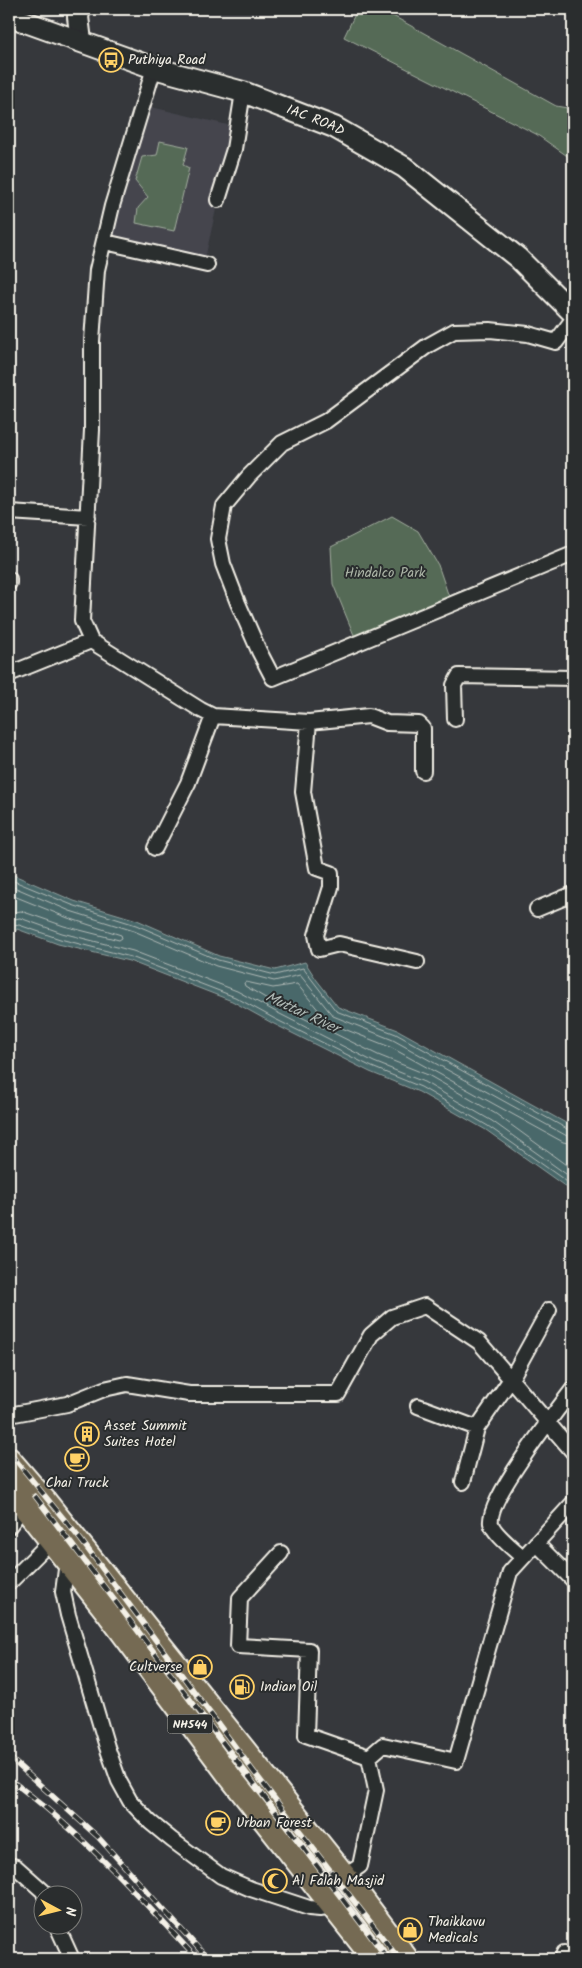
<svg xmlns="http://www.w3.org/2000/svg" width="582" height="1968" font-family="Kalam,sans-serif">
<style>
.built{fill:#44454d}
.green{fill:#556b57;stroke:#a4aea0}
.water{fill:#4a686b;stroke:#8e9f9d}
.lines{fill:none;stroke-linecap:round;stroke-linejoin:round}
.shore{stroke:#b0bab6;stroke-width:1}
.minor-casing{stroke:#f4f1e8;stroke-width:18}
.secondary-casing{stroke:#f4f1e8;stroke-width:24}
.trunk-casing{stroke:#f4f1e8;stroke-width:26}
.minor{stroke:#2a2d2e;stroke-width:14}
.secondary{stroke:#2a2d2e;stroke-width:20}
.trunk{stroke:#746b52;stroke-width:22}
.rail-casing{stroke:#f4f1e8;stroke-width:5.5}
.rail{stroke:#2a2d2e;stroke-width:4;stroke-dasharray:11;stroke-linecap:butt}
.labels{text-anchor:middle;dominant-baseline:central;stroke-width:4;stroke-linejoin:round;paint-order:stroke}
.shield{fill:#2a2d2e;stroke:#b7b6b0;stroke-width:1}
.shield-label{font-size:12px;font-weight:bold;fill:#f4f1e8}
.poi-label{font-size:14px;fill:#f4f1e8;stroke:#2a2d2e;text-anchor:start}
.street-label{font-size:14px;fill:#f4f1e8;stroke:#2a2d2e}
.park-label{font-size:14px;fill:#acb5a7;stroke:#2a2d2e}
.water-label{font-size:15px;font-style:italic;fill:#b0bab6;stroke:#2a2d2e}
</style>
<rect width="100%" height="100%" fill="#36383c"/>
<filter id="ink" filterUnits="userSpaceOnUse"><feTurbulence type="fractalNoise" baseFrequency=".02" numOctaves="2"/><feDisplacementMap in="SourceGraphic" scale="10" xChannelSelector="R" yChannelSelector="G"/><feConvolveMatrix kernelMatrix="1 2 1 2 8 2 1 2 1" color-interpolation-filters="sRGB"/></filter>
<g filter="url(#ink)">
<!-- built -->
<path class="built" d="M147,106L232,126L226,164L205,259L109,238Z"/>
<!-- green -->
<path class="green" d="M357,10L384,11L556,106L573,109V160L536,134L344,37Z
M160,141L188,147L183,165L189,168L174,231L136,223L138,208L148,197L135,181L142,157L157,155Z
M392,516L418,531L438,565L449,597L356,640L333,584L331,547Z"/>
<!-- water -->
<path class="water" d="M9,873L74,901L137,920L219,956L275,970L305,962L316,979L338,1007L398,1030L573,1127V1192L486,1130L419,1092L370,1072L272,1023L232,1001L129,961L58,944L17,929L9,941Z"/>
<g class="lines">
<!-- shore -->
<path class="shore" d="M9,879L72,905L136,925L218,960L275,975L303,968L336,1011L396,1034L569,1130L573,1131
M9,885L70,911L134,931L216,966L274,981L300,975L333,1016L393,1040L567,1136L573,1137
M9,894L68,918L121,935L122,938L119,940L64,926L21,911L9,913
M9,922L14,919L20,918L62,933L133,951L237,991L278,1013L374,1062L424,1082L492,1121L573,1179
M9,932L14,926L19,925L60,939L131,957L235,997L275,1019L372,1067L421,1087L488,1126L573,1186
M573,1144L563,1142L390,1047L329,1023L297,984L273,988L246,982L244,983L245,986L281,1007L378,1055L428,1075L496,1114L573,1170"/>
<!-- minor casing -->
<g class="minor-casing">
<path id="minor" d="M154,68L112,206L97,270L92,341V430L82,621L91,641L201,710L213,716L309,722L369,716L387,723L419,724L423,728V771
M218,200L234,149L243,92
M105,242L207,265
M573,319L556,342L528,334L490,330L454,331L427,346L326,421L282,443L249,476L224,506L218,539L223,564L238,603L259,651L273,678L573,554
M9,512L88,517
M9,579V583
M9,674L91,641
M455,719L454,685L459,676L573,678
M309,722L303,792L317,868L331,873V887L316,935L319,949L339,944L417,962
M155,848L188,783L213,716
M537,909L573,894
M418,1406L477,1428
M9,1415L67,1404L104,1389L127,1384L189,1394H338L371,1335L392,1317L425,1306L479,1342L573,1452
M463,1482L477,1428L511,1379L549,1310
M9,1526L24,1506
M536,1543L573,1580
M281,1553L240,1598L238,1646L309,1650L306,1735L369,1757
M522,1557C515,1550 493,1533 491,1523C487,1500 557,1410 573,1389
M67,1562L63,1592L68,1615L107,1747L119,1781L130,1801L150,1822L172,1840L221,1876L251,1889L309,1908L320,1909L333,1907
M9,1583L51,1541
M9,1865L16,1867L43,1891L45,1896
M345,1876L360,1866L376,1790L369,1757L383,1745L456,1761L510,1572L573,1503
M57,1926L72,1959
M562,1959L564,1953"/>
</g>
<!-- secondary casing -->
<g class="secondary-casing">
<g id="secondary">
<path d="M80,9L78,17L81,41"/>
<path id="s1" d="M9,16L154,68L243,92L334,127L404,167L518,258L573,313"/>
</g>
</g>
<!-- trunk casing -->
<g class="trunk-casing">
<path id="trunk" d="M9,1459L46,1502L345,1876L407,1959
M9,1488L107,1612L231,1778L374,1959"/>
</g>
<!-- minor -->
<use href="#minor" class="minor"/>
<!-- secondary -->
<use href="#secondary" class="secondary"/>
<!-- trunk -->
<use href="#trunk" class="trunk"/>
<!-- rail casing -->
<g class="rail-casing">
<path id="rail" d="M9,1452L81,1540L254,1772L399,1959
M35,1496L388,1959
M9,1757L98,1837L208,1959
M9,1779C79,1830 138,1895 197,1959"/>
</g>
<!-- rail -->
<use href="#rail" class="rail"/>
</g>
</g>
<!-- icons -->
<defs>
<g id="bus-ring" transform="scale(1.25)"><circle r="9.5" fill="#2a2d2e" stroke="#ffd166" stroke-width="1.5"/><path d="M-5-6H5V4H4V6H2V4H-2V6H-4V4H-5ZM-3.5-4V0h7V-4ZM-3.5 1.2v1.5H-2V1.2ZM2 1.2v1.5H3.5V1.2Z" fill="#ffd166"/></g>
<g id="building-ring" transform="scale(1.25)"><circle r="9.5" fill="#2a2d2e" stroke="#ffd166" stroke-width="1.5"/><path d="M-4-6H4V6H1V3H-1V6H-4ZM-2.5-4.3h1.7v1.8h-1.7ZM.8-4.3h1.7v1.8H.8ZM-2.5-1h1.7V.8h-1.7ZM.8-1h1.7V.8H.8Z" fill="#ffd166"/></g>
<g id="cafe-ring" transform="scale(1.25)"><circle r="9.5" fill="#2a2d2e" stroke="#ffd166" stroke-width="1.5"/><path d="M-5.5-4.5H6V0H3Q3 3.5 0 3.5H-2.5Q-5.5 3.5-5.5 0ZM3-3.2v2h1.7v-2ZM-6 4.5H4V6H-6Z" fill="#ffd166"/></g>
<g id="shop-ring" transform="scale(1.25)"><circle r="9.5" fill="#2a2d2e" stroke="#ffd166" stroke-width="1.5"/><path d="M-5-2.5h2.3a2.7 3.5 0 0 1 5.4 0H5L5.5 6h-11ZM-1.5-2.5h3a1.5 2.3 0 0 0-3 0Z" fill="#ffd166"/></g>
<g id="fuel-ring" transform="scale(1.25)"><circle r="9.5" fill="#2a2d2e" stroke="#ffd166" stroke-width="1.5"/><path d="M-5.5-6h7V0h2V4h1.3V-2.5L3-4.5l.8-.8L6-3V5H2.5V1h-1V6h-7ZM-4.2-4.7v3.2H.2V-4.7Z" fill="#ffd166"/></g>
<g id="mosque-ring" transform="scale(1.25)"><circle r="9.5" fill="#2a2d2e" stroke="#ffd166" stroke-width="1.5"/><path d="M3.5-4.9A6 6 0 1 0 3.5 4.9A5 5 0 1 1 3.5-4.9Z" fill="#ffd166"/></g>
</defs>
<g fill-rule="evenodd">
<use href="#bus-ring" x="111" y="60"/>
<use href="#building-ring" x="87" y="1434"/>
<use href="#cafe-ring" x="77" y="1459"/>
<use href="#shop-ring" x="200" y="1667"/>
<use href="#fuel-ring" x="242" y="1687"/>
<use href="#cafe-ring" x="218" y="1823"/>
<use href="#mosque-ring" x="275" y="1881"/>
<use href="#shop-ring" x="410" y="1930"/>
</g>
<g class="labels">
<!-- shield labels -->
<rect class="shield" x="167.5" y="1714.5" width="45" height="19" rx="4"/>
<g class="shield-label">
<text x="190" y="1724">NH544</text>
</g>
<!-- poi labels -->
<g class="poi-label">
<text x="128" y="60">Puthiya Road</text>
<text x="104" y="1426">Asset Summit<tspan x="104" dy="16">Suites Hotel</tspan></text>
<text x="77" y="1483" text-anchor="middle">Chai Truck</text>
<text x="182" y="1667" text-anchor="end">Cultverse</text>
<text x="260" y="1687">Indian Oil</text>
<text x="236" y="1823">Urban Forest</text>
<text x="292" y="1881">Al Falah Masjid</text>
<text x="428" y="1922">Thaikkavu<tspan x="428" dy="16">Medicals</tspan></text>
</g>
<!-- street labels -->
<g class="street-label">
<text stroke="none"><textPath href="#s1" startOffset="324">IAC ROAD</textPath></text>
</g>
<!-- park labels -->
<g class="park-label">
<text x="385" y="573">Hindalco Park</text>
</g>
<!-- water labels -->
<g class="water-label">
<text transform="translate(302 1013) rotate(25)">Muttar River</text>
</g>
</g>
<!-- margin -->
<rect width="582" height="1968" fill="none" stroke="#2a2d2e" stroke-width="30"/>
<rect x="15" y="15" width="552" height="1938" fill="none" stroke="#f4f1e8" stroke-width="2" filter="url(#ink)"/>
<!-- north arrow -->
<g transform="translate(58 1910) rotate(97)"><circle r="24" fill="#2a2d2e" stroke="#7b7b78"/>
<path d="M0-4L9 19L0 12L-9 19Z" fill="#ffd166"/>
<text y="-8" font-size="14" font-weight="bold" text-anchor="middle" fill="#f4f1e8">N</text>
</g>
</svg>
